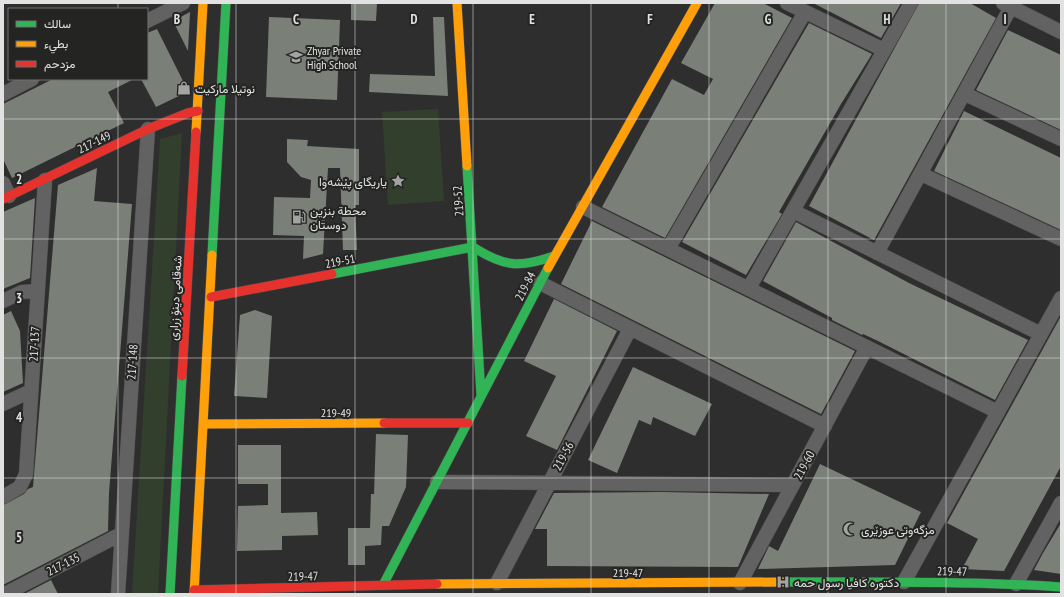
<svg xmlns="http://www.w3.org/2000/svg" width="1064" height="597" font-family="'PT Sans Narrow',Vazirmatn,sans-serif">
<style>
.green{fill:#323f2c}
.building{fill:#7a7f78}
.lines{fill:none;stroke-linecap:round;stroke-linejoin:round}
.street-casing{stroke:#4b4b4b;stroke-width:15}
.fast-casing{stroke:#4b4b4b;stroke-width:10}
.slow-casing{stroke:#4b4b4b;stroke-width:10}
.jam-casing{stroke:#4b4b4b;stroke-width:10}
.street{stroke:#626262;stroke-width:14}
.fast{stroke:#30b455;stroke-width:9}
.slow{stroke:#ff9f0a;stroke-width:9}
.jam{stroke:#e5322d;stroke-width:9}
.grid{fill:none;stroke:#e1e2e1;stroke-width:1;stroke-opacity:0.55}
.labels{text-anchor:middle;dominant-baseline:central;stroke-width:4;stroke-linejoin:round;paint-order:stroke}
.poi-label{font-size:12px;fill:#e1e2e1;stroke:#242523;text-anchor:start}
.street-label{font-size:12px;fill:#e1e2e1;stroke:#242523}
.grid-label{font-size:13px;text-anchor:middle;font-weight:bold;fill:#e1e2e1;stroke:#242523;stroke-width:4;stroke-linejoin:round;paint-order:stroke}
</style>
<rect width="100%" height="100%" fill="#2e2e2e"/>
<!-- green -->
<path class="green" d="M438,109L444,201L388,205L382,112Z
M182,133L158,594H132L160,139Z"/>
<!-- building -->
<path class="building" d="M351,3H377L376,21L351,20Z
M715,3H763L792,18L665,238L602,207L672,79L704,95L713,79L681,63Z
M813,3H901L881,38Z
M919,3H970L996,18L874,240L809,206Z
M190,12L188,51L173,21Z
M269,17L340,20L337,100L266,97Z
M433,17H444L448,96L369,92L370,74L435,76Z
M809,23L872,54L841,104L779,212L782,214L746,275L682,242Z
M157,29L186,87L185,93L156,107L141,79H147V33Z
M1008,30L1061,55V130L976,90Z
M53,79H134L108,92L124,123L12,178L3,159V104Z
M964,111L1061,158V230L934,171Z
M287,139L308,140L307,146L359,149V205H355L357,250H343L340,168H328L323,254L303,259L304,236L273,235L274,197L310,198L311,180L301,177L287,162Z
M97,168L94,201L132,204L109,493L108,531L3,585V505L24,494L28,489L33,487L58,185Z
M35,198L30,278L3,289V212Z
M592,221L855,351L821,414L561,284Z
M796,222L909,283L1028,340L995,400L878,341L863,334L862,335L832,320V318L763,281Z
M554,299L617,331L557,450L526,436L556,376L524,361Z
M255,310L272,316L267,398L234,396L240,315Z
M11,311L20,331L23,383L3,392V315Z
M1061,316V466L1004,571L962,569L978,539L947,523Z
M633,367L712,404L695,436L653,417L651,425L639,420L617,473L588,460Z
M376,434L408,435L406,487L389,526H382L381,545L365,546V565H348V528H370L371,494H374Z
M238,445H281V513L317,512L318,535L282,536V550L237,551L238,506L268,505V484H238Z
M820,464L921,512L895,565L758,569L769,546L778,551Z
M662,492L769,494L738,567L547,566V529H535L554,493Z
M1061,523V574L1034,570L1043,553Z
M51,580L58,594H24Z"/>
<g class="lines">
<!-- street casing -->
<g class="street-casing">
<path id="street" d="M787,3L884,50
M1003,3L1061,32
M147,21L183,3
M3,94L32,79
M965,94L1061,139
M921,174L1061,239
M3,183L9,196
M583,207L998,412
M793,211L1041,334
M668,249L805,12
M877,253L1011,7
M540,283L825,426
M749,288L911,3
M3,301L22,292L37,291
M3,404L31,391
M437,482L793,485
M3,497L20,487L26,474L45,180
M904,582L1061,298
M497,583L630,329
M740,583L867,347
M1016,584L1061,503
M5,594L121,534
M118,594L148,129"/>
</g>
<!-- fast casing -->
<g class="fast-casing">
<path id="fast" d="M467,166L481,395
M212,255L226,3
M332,274L473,247C504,267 520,268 554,256
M785,582C877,582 969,581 1061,587
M383,585L548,268
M170,594L182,376"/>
</g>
<!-- slow casing -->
<g class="slow-casing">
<path id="slow" d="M457,3L467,166
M196,132L203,3
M548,268L697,3
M204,424L384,423
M437,584L785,582
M194,594L212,255"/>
</g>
<!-- jam casing -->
<g class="jam-casing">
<path id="jam" d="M3,199L148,129L188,113L198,111
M211,297L332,274
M182,376L196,132
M384,423H468
M194,590L437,584"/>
</g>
<!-- street -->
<use href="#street" class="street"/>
<!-- fast -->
<use href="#fast" class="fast"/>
<!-- slow -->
<use href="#slow" class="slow"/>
<!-- jam -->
<use href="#jam" class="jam"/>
</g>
<!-- grid -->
<path class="grid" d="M118,3V9M236,3V594M355,3V594M473,3V594M591,3V594M709,3V594M828,3V594M946,3V594M118,79V594M3,119H1061M3,239H1061M3,358H1061M3,478H1061"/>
<!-- icons -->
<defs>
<g id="school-bare" transform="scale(1.08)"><path d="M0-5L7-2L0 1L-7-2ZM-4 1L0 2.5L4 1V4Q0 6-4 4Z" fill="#a2a3a2" stroke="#242523" stroke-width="2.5" paint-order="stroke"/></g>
<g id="shop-bare" transform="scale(1.08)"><path d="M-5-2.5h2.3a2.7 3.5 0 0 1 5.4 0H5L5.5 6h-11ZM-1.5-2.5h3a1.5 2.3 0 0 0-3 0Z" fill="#a2a3a2" stroke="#242523" stroke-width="2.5" paint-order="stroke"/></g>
<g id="sight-bare" transform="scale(1.08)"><path d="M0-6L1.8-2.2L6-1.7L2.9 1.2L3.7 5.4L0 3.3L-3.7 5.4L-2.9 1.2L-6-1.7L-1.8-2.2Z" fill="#a2a3a2" stroke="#242523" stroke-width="2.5" paint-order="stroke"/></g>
<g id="fuel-bare" transform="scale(1.08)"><path d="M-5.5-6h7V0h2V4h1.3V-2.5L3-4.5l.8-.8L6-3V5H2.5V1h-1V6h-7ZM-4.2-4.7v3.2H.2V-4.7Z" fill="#a2a3a2" stroke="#242523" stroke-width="2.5" paint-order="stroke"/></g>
<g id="mosque-bare" transform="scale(1.08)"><path d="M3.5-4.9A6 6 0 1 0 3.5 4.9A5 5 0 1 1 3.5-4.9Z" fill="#a2a3a2" stroke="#242523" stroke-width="2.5" paint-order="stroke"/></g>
<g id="hospital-bare" transform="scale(1.08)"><path d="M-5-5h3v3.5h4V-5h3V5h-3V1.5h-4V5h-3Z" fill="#a2a3a2" stroke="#242523" stroke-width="2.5" paint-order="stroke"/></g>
</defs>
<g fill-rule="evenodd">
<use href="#school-bare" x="296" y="57"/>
<use href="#shop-bare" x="184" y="88"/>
<use href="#sight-bare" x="398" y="181"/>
<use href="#fuel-bare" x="299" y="217"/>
<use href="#mosque-bare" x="850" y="529"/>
<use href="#hospital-bare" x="783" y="582"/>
</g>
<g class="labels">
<!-- poi labels -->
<g class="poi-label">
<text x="307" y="50">Zhyar Private<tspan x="307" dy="14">High School</tspan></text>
<text x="195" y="88">نوتیلا مارکیت</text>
<text x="387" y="181" text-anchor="end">یاریگای پێشەوا</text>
<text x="310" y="210">محطة بنزين<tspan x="310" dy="14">دوستان</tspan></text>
<text x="861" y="529">مزگه‌وتی عوزێری</text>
<text x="794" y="582">دکتورە کافیا رسول حمە</text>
</g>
<!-- street labels -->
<g class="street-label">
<text transform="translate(94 142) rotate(-26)">217-149</text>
<text transform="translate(458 201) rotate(-94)">219-52</text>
<text transform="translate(340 261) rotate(-11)">219-51</text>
<text transform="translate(525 286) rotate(-63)">219-84</text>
<text transform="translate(175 298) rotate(-87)">شەقامی دینۆ زراری</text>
<text transform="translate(34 344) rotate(-87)">217-137</text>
<text transform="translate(132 362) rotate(-86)">217-148</text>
<text x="336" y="412">219-49</text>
<text transform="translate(563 456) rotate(-62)">219-56</text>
<text transform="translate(804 465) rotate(-62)">219-60</text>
<text transform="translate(63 564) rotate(-27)">217-135</text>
<text transform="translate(952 571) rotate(1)">219-47</text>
<text x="628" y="572">219-47</text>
<text transform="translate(303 576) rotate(-1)">219-47</text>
</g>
</g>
<g class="grid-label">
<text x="177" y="24">B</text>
<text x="296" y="24">C</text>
<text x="414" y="24">D</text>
<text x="532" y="24">E</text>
<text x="650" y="24">F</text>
<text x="768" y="24">G</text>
<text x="887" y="24">H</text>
<text x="1005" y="24">I</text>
<text x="19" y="184">2</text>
<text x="19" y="303">3</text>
<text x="19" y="422">4</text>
<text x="19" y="542">5</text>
</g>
<!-- border -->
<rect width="1064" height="597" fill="none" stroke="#e1e2e1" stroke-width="8"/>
<!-- legend -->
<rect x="8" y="8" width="140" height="72" fill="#242523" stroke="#70716f"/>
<rect x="16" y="21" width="20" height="6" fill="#30b455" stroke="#70716f"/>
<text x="44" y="28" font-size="12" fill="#e1e2e1">سالك</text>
<rect x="16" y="41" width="20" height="6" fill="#ff9f0a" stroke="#70716f"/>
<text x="44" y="48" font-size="12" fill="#e1e2e1">بطيء</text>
<rect x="16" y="61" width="20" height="6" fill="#e5322d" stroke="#70716f"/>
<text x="44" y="68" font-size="12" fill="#e1e2e1">مزدحم</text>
</svg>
